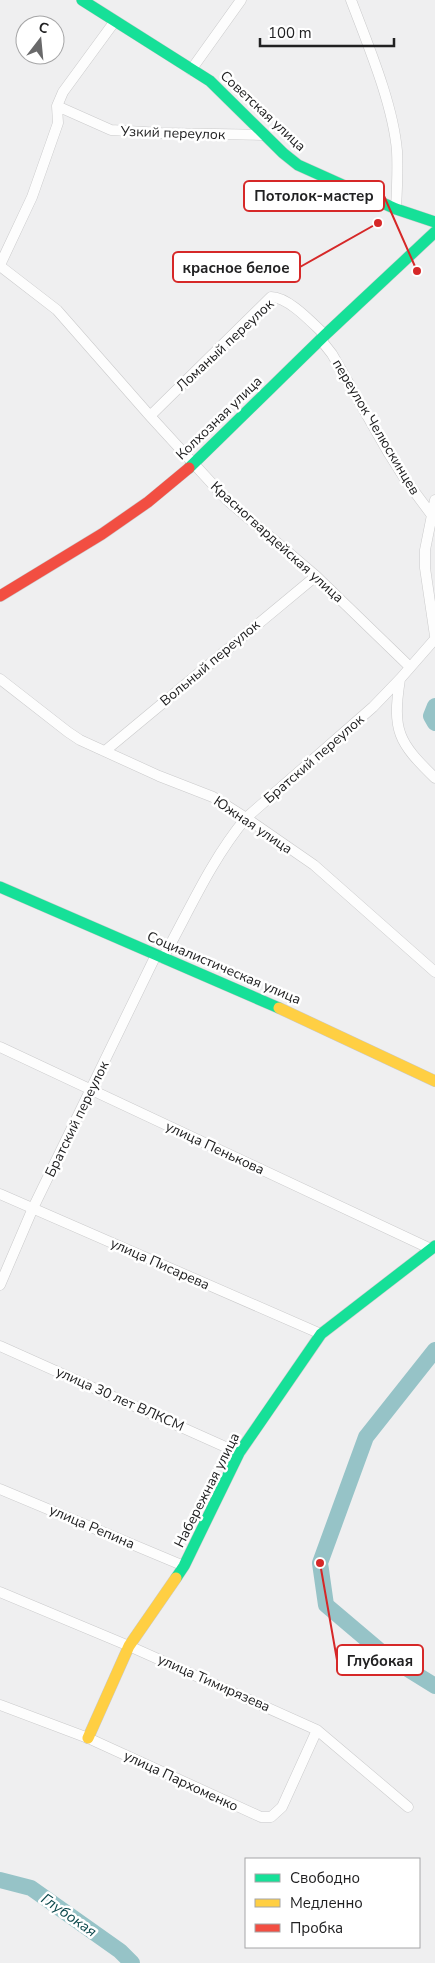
<svg xmlns="http://www.w3.org/2000/svg" width="435" height="1963" font-family="'Nunito Sans',sans-serif">
<style>
.lines{fill:none;stroke-linecap:round;stroke-linejoin:round}
.river{stroke:#96c3c7;stroke-width:16}
.street-casing{stroke:#cacacb;stroke-width:11}
.fast-casing{stroke:#cacacb;stroke-width:12}
.slow-casing{stroke:#cacacb;stroke-width:12}
.jam-casing{stroke:#cacacb;stroke-width:12}
.street{stroke:#fdfdfd;stroke-width:10}
.fast{stroke:#16e098;stroke-width:11}
.slow{stroke:#ffcf43;stroke-width:11}
.jam{stroke:#f24e42;stroke-width:11}
.labels{text-anchor:middle;dominant-baseline:central;stroke-width:5;stroke-linejoin:round;paint-order:stroke}
.street-label{font-size:14px;fill:#212122;stroke:#fff}
.water-label{font-size:15px;font-style:italic;fill:#0d494d;stroke:#fff}
.leader{fill:none;stroke:#d62828;stroke-width:2}
.callout-dot{fill:#d62828;stroke:#fff;stroke-width:2}
.callout{fill:#fff;stroke:#d62828;stroke-width:2}
.callout-label{font-size:15px;text-anchor:middle;font-weight:bold;fill:#212122}
</style>
<rect width="100%" height="100%" fill="#efeff0"/>
<g class="lines">
<!-- river -->
<path class="river" d="M435,706L431,716L435,723
M435,1350L366,1437L320,1563L326,1605L385,1655L435,1686
M0,1880L31,1888L120,1951L132,1963"/>
<!-- street casing -->
<g class="street-casing">
<path id="street" d="M351,0C368,45 393,104 397,151C398,170 397,190 396,209
M191,70L241,0
M57,106L111,130L161,133L264,135
M0,265L32,197L58,123L57,106L63,92L115,21
M0,266L57,310L150,416L227,500L316,576L410,667
M321,340L332,354L388,452L405,479L431,514
M150,416L271,297C289,297 313,324 325,335
M435,500L425,550V568L435,636
M0,679L68,732L80,740L159,776L213,797L246,818L314,865L435,972
M400,679C392,731 398,742 435,778
M105,751L316,576
M163,958C189,911 211,860 246,818L373,707L400,679L435,639
M0,1047L431,1249
M0,1194L321,1334
M0,1285L33,1208L156,955
M0,1346L239,1453
M0,1489L184,1566
M0,1592L129,1646L317,1730L408,1807
M0,1705L88,1738L261,1817H271L282,1807L317,1730"/>
</g>
<!-- fast casing -->
<g class="fast-casing">
<path id="fast" d="M82,0L210,81L283,153L298,165L396,209L435,222
M189,468L325,335L435,232
M0,887L279,1008
M176,1578L184,1566L239,1453L321,1334L435,1246"/>
</g>
<!-- slow casing -->
<g class="slow-casing">
<path id="slow" d="M279,1008L435,1081
M88,1738L129,1646L176,1578"/>
</g>
<!-- jam casing -->
<g class="jam-casing">
<path id="jam" d="M0,596L102,534L148,502L189,468"/>
</g>
<!-- street -->
<use href="#street" class="street"/>
<!-- fast -->
<use href="#fast" class="fast"/>
<!-- slow -->
<use href="#slow" class="slow"/>
<!-- jam -->
<use href="#jam" class="jam"/>
</g>
<g class="labels">
<!-- street labels -->
<g class="street-label">
<text transform="translate(263 111) rotate(43)">Советская улица</text>
<text transform="translate(173 133) rotate(2)">Узкий переулок</text>
<text transform="translate(225 345) rotate(-43)">Ломаный переулок</text>
<text transform="translate(219 418) rotate(-44)">Колхозная улица</text>
<text transform="translate(376 427) rotate(59)">переулок Челюскинцев</text>
<text transform="translate(277 542) rotate(42)">Красногвардейская улица</text>
<text transform="translate(210 663) rotate(-40)">Вольный переулок</text>
<text transform="translate(314 759) rotate(-41)">Братский переулок</text>
<text transform="translate(253 825) rotate(34)">Южная улица</text>
<text transform="translate(224 968) rotate(23)">Социалистическая улица</text>
<text transform="translate(77 1119) rotate(-64)">Братский переулок</text>
<text transform="translate(215 1148) rotate(25)">улица Пенькова</text>
<text transform="translate(160 1264) rotate(24)">улица Писарева</text>
<text transform="translate(120 1399) rotate(24)">улица 30 лет ВЛКСМ</text>
<text transform="translate(207 1490) rotate(-63)">Набережная улица</text>
<text transform="translate(92 1527) rotate(23)">улица Репина</text>
<text transform="translate(214 1683) rotate(24)">улица Тимирязева</text>
<text transform="translate(181 1781) rotate(25)">улица Пархоменко</text>
</g>
<!-- water labels -->
<g class="water-label">
<text transform="translate(69 1915) rotate(35)">Глубокая</text>
</g>
</g>
<!-- callouts -->
<path class="leader" d="M417 271L384 196M378 223L300 267M320 1563L337 1660"/>
<g class="callout-dot">
<circle cx="417" cy="271" r="5"/>
<circle cx="378" cy="223" r="5"/>
<circle cx="320" cy="1563" r="5"/>
</g>
<g class="callout">
<rect x="244" y="181" width="140" height="30" rx="5"/>
<rect x="173" y="252" width="127" height="30" rx="5"/>
<rect x="337" y="1645" width="86" height="30" rx="5"/>
</g>
<g class="callout-label">
<text x="314" y="201">Потолок-мастер</text>
<text x="236" y="273">красное белое</text>
<text x="380" y="1666">Глубокая</text>
</g>
<!-- legend -->
<rect x="245" y="1858" width="175" height="90" fill="#ffffff" stroke="#a6a6a7"/>
<rect x="255" y="1874" width="25" height="8" fill="#16e098" stroke="#a6a6a7"/>
<text x="290" y="1883" font-size="15" fill="#212122">Свободно</text>
<rect x="255" y="1899" width="25" height="8" fill="#ffcf43" stroke="#a6a6a7"/>
<text x="290" y="1908" font-size="15" fill="#212122">Медленно</text>
<rect x="255" y="1924" width="25" height="8" fill="#f24e42" stroke="#a6a6a7"/>
<text x="290" y="1933" font-size="15" fill="#212122">Пробка</text>
<!-- north arrow -->
<g transform="translate(40 40) rotate(16)"><circle r="24" fill="#ffffff" stroke="#a6a6a7"/>
<path d="M0-4L9 19L0 12L-9 19Z" fill="#69696a"/>
<text y="-8" font-size="14" font-weight="bold" text-anchor="middle" fill="#212122">С</text>
</g>
<!-- scale -->
<path d="M260 38v8h134v-8" fill="none" stroke="#212122" stroke-width="2.5"/>
<text x="268" y="38" font-size="15" fill="#212122" stroke="#ffffff" stroke-width="4" paint-order="stroke">100 m</text>
</svg>
